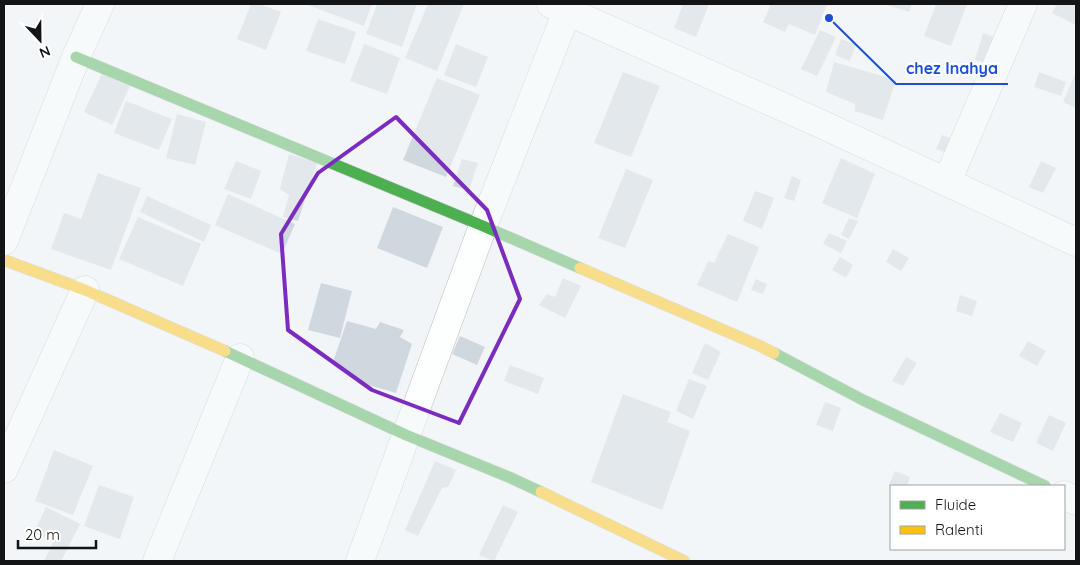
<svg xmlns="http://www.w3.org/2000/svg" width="1080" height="565" font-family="Quicksand,sans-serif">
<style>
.building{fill:#d0d8df}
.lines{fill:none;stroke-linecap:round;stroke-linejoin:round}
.street-casing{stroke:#bcbec0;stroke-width:29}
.fast-casing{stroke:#bcbec0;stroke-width:12}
.slow-casing{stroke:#bcbec0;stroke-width:12}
.street{stroke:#fdfefe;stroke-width:28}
.fast{stroke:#4caf50;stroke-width:11}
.slow{stroke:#ffc107;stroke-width:11}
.marked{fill:none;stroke:#7b2cbf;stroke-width:4;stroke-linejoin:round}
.leader{fill:none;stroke:#1d4ed8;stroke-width:2}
.callout-dot{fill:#1d4ed8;stroke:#fff;stroke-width:2}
.callout-label{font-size:16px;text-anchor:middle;font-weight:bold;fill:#1d4ed8;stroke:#fff;stroke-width:4;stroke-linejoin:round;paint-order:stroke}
</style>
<rect width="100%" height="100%" fill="#f2f5f8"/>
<!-- building -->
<path class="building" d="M251,4H259L281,12L266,50L237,39Z
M305,4H372L364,26Z
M377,4H417L402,47L366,34Z
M428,4H464L437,71L405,58Z
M683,4H709L696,37L674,28Z
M771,4H827L815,35L789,24L785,32L763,22Z
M884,4H912L909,12Z
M936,4H967L951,46L924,36Z
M1057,4H1071L1076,6V25L1052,13Z
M318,19L356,32L345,64L306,51Z
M820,30L836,37L817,76L801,69Z
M983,33L994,37L987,63L975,60Z
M841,39L856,44L850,61L835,55Z
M364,44L400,58L387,94L350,81Z
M456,44L488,57L476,87L444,75Z
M834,62L896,80L883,120L855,111V104L826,92Z
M104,69L132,82L112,125L84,112Z
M623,72L660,86L631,157L594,143Z
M1039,72L1066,82L1061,96L1034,87Z
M1076,72V108L1063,102Z
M437,78L480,95L446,177L403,160Z
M126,101L172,119L159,150L114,133Z
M177,114L206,122L195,165L166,158Z
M942,135L957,141L951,155L936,149Z
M289,154L317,163L298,221L283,217L289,195L280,189Z
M841,158L875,174L857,218L822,203Z
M462,159L478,163L469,190L453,186Z
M236,161L261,171L251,199L224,189Z
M1041,161L1056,168L1043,193L1029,187Z
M626,169L653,180L625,248L598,238Z
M98,173L141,188L111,270L51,249L64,213L81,219Z
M792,176L801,180L794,201L784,198Z
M755,191L774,198L762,229L743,221Z
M228,194L295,224L282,254L215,225Z
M147,196L211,225L204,242L140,212Z
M393,207L443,227L427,268L377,248Z
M138,217L201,244L183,286L119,259Z
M849,218L858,221L849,239L841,235Z
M829,233L847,241L841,253L823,244Z
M728,234L759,247L737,302L697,285L708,261L714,263Z
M893,249L909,258L901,271L886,262Z
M840,257L853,265L846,278L832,270Z
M563,278L581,286L565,318L539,305L547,294L555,297Z
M756,279L767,284L763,294L751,290Z
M321,283L352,291L340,338L308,330Z
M960,295L977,301L972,316L956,311Z
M347,321L376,329L380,322L404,330L400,337L412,344L396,393L365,384L332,365Z
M460,336L485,347L477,365L452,354Z
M1028,341L1046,351L1037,366L1019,356Z
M705,343L721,352L708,380L692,373Z
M906,357L917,363L903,386L892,381Z
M510,365L544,378L538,394L504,381Z
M689,379L707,386L693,419L676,411Z
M623,394L671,412L667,422L690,431L662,510L591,482Z
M825,402L841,408L833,431L816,425Z
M1000,413L1022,423L1013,442L990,432Z
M1049,415L1066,423L1053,451L1036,443Z
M54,450L93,466L73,515L35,501Z
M435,461L456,470L448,487L442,488L418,536L405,530Z
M895,471L910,477L907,486H894L889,484Z
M99,485L134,497L120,539L84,526Z
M503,505L518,512L494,561H493L479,555Z
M46,507L80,524L61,561H44L53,542L34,533Z"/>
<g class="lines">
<!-- street casing -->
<g class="street-casing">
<path id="street" d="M551,4L819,123L1076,242
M947,182L1023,4
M4,241L76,57L100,4
M4,469L85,290
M1064,495L1076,501
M157,561L240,358
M360,561L483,226L570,4"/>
</g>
<!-- fast casing -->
<g class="fast-casing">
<path id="fast" d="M76,57L483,226L580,268
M225,351L406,435L511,478L541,492
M774,353L863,400L1045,486"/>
</g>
<!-- slow casing -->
<g class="slow-casing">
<path id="slow" d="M4,260L85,290L225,351
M580,268L758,345L774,353
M541,492L684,561"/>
</g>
<!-- street -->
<use href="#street" class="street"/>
<!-- fast -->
<use href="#fast" class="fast"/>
<!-- slow -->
<use href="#slow" class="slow"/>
</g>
<!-- marked area -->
<path d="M0 0H1080V565H0ZM396,117L487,210L520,299L459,423L372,390L288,330L281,234L318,173Z" fill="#f2f5f8" fill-opacity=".55" fill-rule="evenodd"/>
<path class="marked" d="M396,117L487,210L520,299L459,423L372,390L288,330L281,234L318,173Z"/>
<!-- callouts -->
<path class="leader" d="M829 18L896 84H1008"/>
<circle class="callout-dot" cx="829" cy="18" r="5"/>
<g class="callout-label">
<text x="952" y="74">chez Inahya</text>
</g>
<!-- border -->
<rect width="1080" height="565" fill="none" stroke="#121416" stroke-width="10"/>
<!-- legend -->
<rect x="890" y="485" width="175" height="65" fill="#ffffff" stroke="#a0a1a2"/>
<rect x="900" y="501" width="25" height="8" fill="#4caf50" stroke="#a0a1a2"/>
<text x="935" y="510" font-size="15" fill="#121416">Fluide</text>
<rect x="900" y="526" width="25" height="8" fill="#ffc107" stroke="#a0a1a2"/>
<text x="935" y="535" font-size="15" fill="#121416">Ralenti</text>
<!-- north arrow -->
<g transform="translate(40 40) rotate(158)" stroke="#ffffff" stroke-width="4" paint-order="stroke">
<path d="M0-4L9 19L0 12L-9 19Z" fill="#121416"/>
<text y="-8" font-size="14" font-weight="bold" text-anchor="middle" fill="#121416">N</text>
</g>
<!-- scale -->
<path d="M18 540v8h78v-8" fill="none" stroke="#121416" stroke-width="2.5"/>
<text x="25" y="540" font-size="15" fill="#121416" stroke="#ffffff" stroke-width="4" paint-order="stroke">20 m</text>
</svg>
